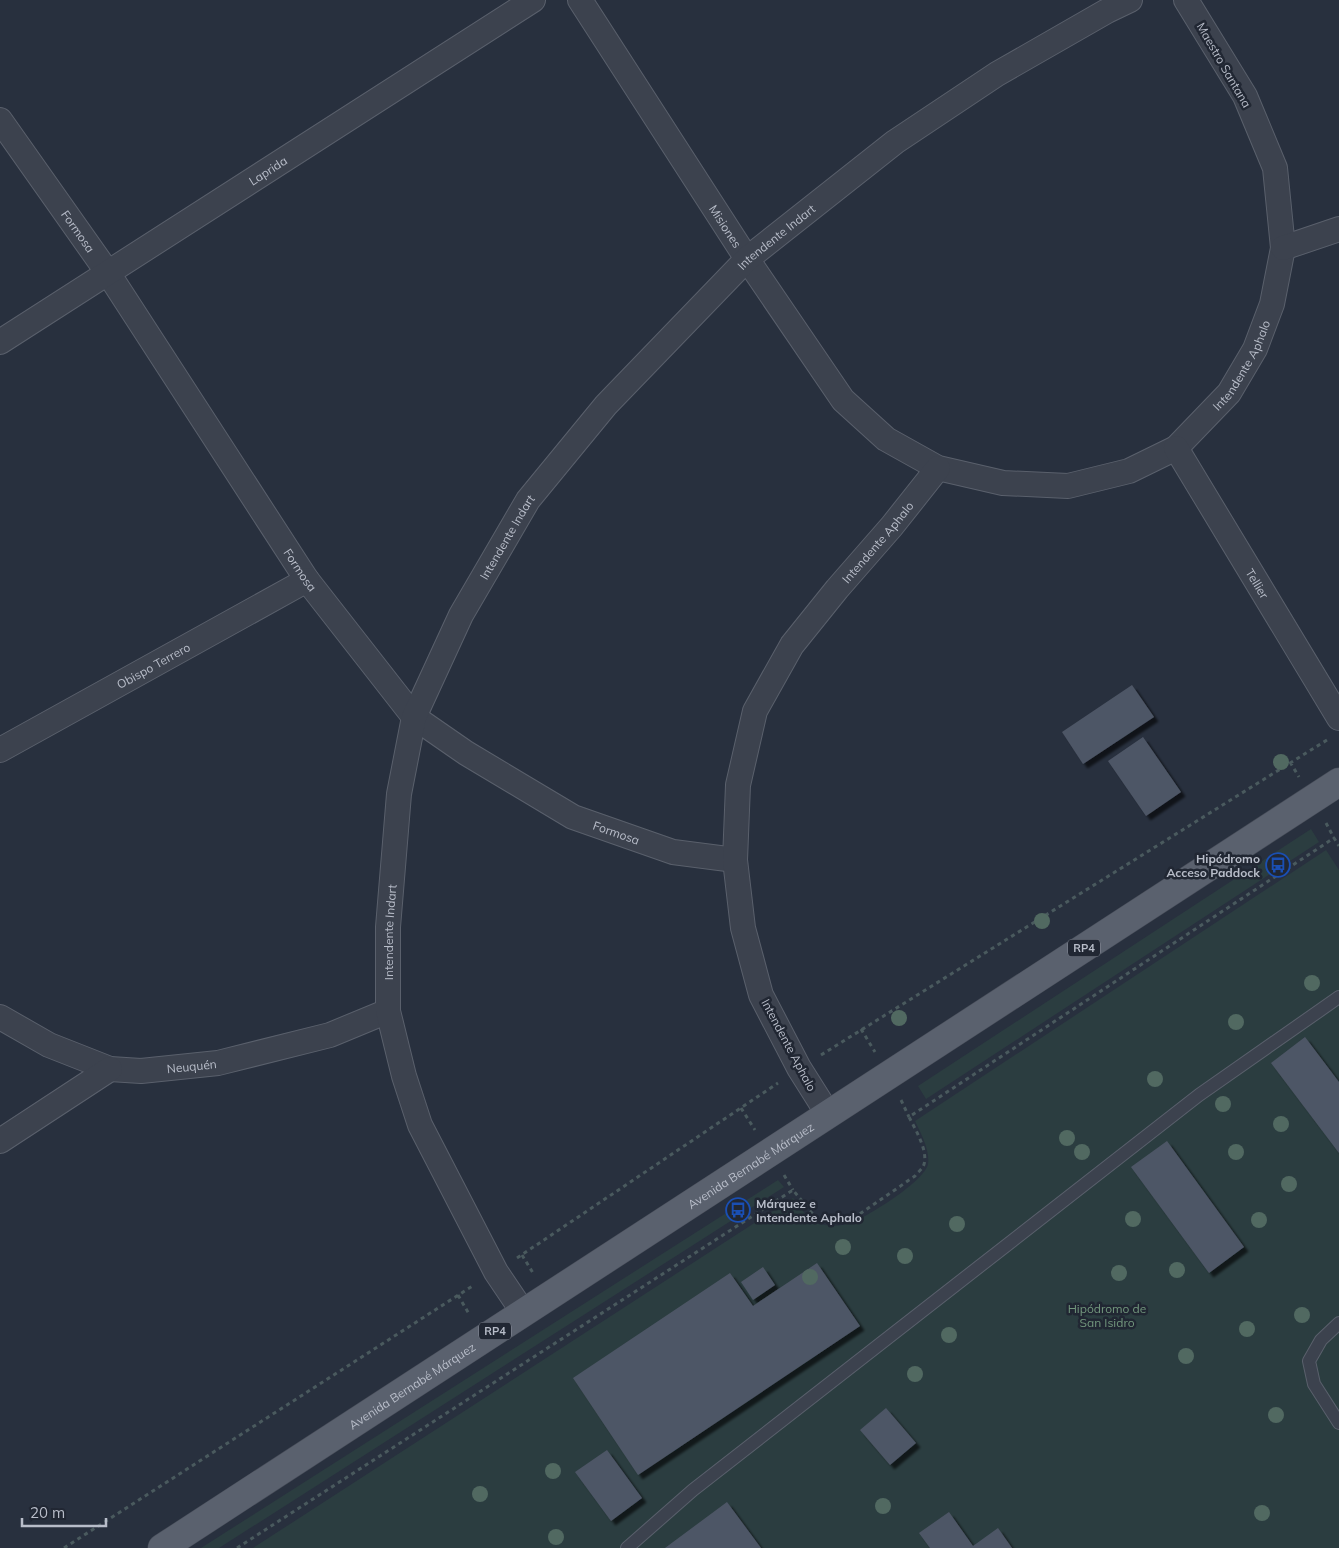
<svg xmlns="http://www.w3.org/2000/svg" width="1339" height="1548" font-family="Mulish,sans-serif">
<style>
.green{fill:#2b3d40}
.building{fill:#4e5666;filter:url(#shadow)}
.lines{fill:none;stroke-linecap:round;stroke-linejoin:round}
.lane-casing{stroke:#5a606c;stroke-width:14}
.street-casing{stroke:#5a606c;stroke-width:26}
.primary-casing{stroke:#454b57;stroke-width:29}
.path{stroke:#4a5a5e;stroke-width:3;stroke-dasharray:4 4;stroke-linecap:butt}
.lane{stroke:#3c424e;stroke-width:12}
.street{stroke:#3c424e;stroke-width:24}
.primary{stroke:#5a616e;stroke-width:28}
.tree{fill:#516961}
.labels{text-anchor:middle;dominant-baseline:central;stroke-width:5;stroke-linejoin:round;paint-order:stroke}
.shield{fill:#212733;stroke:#8b909c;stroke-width:1}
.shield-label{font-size:11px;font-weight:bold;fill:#b8bdc9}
.street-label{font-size:12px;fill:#b8bdc9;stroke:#212733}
.poi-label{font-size:12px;font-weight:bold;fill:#b8bdc9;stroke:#212733;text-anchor:end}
.park-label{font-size:12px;fill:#72977d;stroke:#212733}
</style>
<defs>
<filter id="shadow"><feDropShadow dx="4.5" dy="4.5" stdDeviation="1" flood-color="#0009"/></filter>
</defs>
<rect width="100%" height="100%" fill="#28303e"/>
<!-- green -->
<path class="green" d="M1311,829L1319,842L926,1099L918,1086Z
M1326,850L1339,870V1548H253L793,1198C799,1205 808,1220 816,1223C827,1226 839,1227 850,1223C866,1218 925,1181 928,1164C930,1150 921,1134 915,1121Z
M778,1180L784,1187L219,1548H201Z"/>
<!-- building -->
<path class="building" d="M1132,685L1154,717L1083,764L1062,732Z
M1143,737L1181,792L1146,816L1108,761Z
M1305,1037L1339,1082V1153L1271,1063Z
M1167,1141L1244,1247L1209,1273L1131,1167Z
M817,1263L860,1326L638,1475L573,1378L730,1273L753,1306Z
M763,1267L775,1285L753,1300L741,1282Z
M886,1408L916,1443L890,1465L860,1430Z
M607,1450L642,1498L611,1521L575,1472Z
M727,1502L761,1548H665Z
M949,1512L973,1546L998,1528L1012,1548H930L919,1533Z"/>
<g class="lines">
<!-- lane casing -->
<g class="lane-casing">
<path id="lane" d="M1339,1323L1321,1340L1309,1361L1314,1384L1339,1423
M627,1548L693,1490L1199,1095L1339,997"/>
</g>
<!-- street casing -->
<g class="street-casing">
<g id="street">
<path id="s1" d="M580,0L747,259L843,400L886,439L938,468L1003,483L1068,486L1129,471L1176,448L1229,393L1255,349L1272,304L1283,248L1275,168L1245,96L1186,0"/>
<path id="s2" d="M0,120L108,273L307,580L414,717L466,753L573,817L673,852L735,860"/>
<path d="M1283,248L1339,229"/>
<path id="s3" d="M0,342L533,0"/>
<path id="s4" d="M1176,448L1339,718"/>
<path id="s5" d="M0,750L307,580"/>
<path id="s6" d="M0,1017L49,1045L110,1069L141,1071L218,1063L330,1035L388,1011"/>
<path id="s7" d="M828,1114L799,1068L761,995L743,928L735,860L738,785L755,711L792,645L837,589L892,526L938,468"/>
<path d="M0,1141L110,1069"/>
<path id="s8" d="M523,1312L496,1272L420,1125L404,1076L388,1011V927L399,794L414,717L461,615L528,500L606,405L747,259L895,142L997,74L1107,11L1130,0"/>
</g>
</g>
<!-- primary casing -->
<g class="primary-casing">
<g id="primary">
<path id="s9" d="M162,1548L1339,782"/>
</g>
</g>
<!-- path -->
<path class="path" d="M1290,762L1299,777
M1326,823L1334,838
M861,1029L875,1052
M821,1055L1327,740
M901,1100L909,1117
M741,1108L755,1130
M784,1175L793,1190
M522,1255L533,1273
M517,1258L778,1083
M458,1295L469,1314
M64,1548L474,1285
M237,1548L793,1190L816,1218L832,1222L851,1220L915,1176C917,1173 921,1170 923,1167C930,1153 915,1129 909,1117L1334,838L1339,846"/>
<!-- lane -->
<use href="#lane" class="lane"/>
<!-- street -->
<use href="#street" class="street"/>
<!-- primary -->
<use href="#primary" class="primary"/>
</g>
<!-- trees -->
<g class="tree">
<circle cx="1281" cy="762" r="8"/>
<circle cx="1042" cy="921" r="8"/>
<circle cx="1312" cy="983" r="8"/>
<circle cx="899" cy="1018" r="8"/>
<circle cx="1236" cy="1022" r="8"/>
<circle cx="1155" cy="1079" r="8"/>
<circle cx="1223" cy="1104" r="8"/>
<circle cx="1281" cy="1124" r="8"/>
<circle cx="1067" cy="1138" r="8"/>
<circle cx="1082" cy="1152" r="8"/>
<circle cx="1236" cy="1152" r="8"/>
<circle cx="1289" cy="1184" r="8"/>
<circle cx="1133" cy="1219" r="8"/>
<circle cx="1259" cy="1220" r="8"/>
<circle cx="957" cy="1224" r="8"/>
<circle cx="843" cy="1247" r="8"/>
<circle cx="905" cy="1256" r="8"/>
<circle cx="1177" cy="1270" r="8"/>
<circle cx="1119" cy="1273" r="8"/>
<circle cx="810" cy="1277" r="8"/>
<circle cx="1302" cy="1315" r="8"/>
<circle cx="1247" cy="1329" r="8"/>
<circle cx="949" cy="1335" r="8"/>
<circle cx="1186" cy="1356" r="8"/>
<circle cx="915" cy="1374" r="8"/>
<circle cx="1276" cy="1415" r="8"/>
<circle cx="553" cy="1471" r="8"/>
<circle cx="480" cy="1494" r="8"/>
<circle cx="883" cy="1506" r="8"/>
<circle cx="1262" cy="1513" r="8"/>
<circle cx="556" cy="1537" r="8"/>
</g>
<!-- icons -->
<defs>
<g id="bus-ring" transform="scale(1.25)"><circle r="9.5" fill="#212733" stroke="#1a4fb4" stroke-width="1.5"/><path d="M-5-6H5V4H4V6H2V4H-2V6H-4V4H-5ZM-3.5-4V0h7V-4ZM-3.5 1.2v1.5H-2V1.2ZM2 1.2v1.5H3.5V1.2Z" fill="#1a4fb4"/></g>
</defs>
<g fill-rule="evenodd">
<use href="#bus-ring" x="1278" y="865"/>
<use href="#bus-ring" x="738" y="1210"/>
</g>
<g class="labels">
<!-- shield labels -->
<g class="shield">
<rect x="1068" y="939.5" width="32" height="17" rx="4"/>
<rect x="479" y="1322.5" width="32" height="17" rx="4"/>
</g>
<g class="shield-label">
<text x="1084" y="948">RP4</text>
<text x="495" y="1331">RP4</text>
</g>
<!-- street labels -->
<g class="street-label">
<text transform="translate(1224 65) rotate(60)">Maestro Santana</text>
<text stroke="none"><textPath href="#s3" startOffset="318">Laprida</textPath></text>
<text stroke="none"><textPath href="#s1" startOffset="269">Misiones</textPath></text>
<text stroke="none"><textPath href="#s2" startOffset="136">Formosa</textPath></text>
<text stroke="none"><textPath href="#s8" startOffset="1236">Intendente Indart</textPath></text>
<text stroke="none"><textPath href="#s1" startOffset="950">Intendente Aphalo</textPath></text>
<text stroke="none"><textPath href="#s8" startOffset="831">Intendente Indart</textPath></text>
<text stroke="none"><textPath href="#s7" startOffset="635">Intendente Aphalo</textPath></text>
<text stroke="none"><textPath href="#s2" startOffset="541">Formosa</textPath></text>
<text stroke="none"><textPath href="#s4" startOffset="158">Tellier</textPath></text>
<text stroke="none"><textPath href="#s5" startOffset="175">Obispo Terrero</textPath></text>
<text stroke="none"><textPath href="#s2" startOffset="961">Formosa</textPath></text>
<text stroke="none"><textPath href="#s8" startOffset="411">Intendente Indart</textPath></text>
<text transform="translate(789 1045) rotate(62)">Intendente Aphalo</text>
<text stroke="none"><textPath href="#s6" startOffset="204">Neuquén</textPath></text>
<text stroke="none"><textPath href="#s9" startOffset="702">Avenida Bernabé Márquez</textPath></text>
<text stroke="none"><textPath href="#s9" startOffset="298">Avenida Bernabé Márquez</textPath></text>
</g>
<!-- poi labels -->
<g class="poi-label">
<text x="1260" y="858">Hipódromo<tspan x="1260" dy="14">Acceso Paddock</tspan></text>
<text x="756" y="1203" text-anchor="start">Márquez e<tspan x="756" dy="14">Intendente Aphalo</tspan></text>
</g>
<!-- park labels -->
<g class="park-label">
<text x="1107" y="1308">Hipódromo de<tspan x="1107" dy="14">San Isidro</tspan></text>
</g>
</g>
<!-- scale -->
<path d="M22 1518v8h84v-8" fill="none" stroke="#b8bdc9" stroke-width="2.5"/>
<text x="30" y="1518" font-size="15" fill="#b8bdc9" stroke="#212733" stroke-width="4" paint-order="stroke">20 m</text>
</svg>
